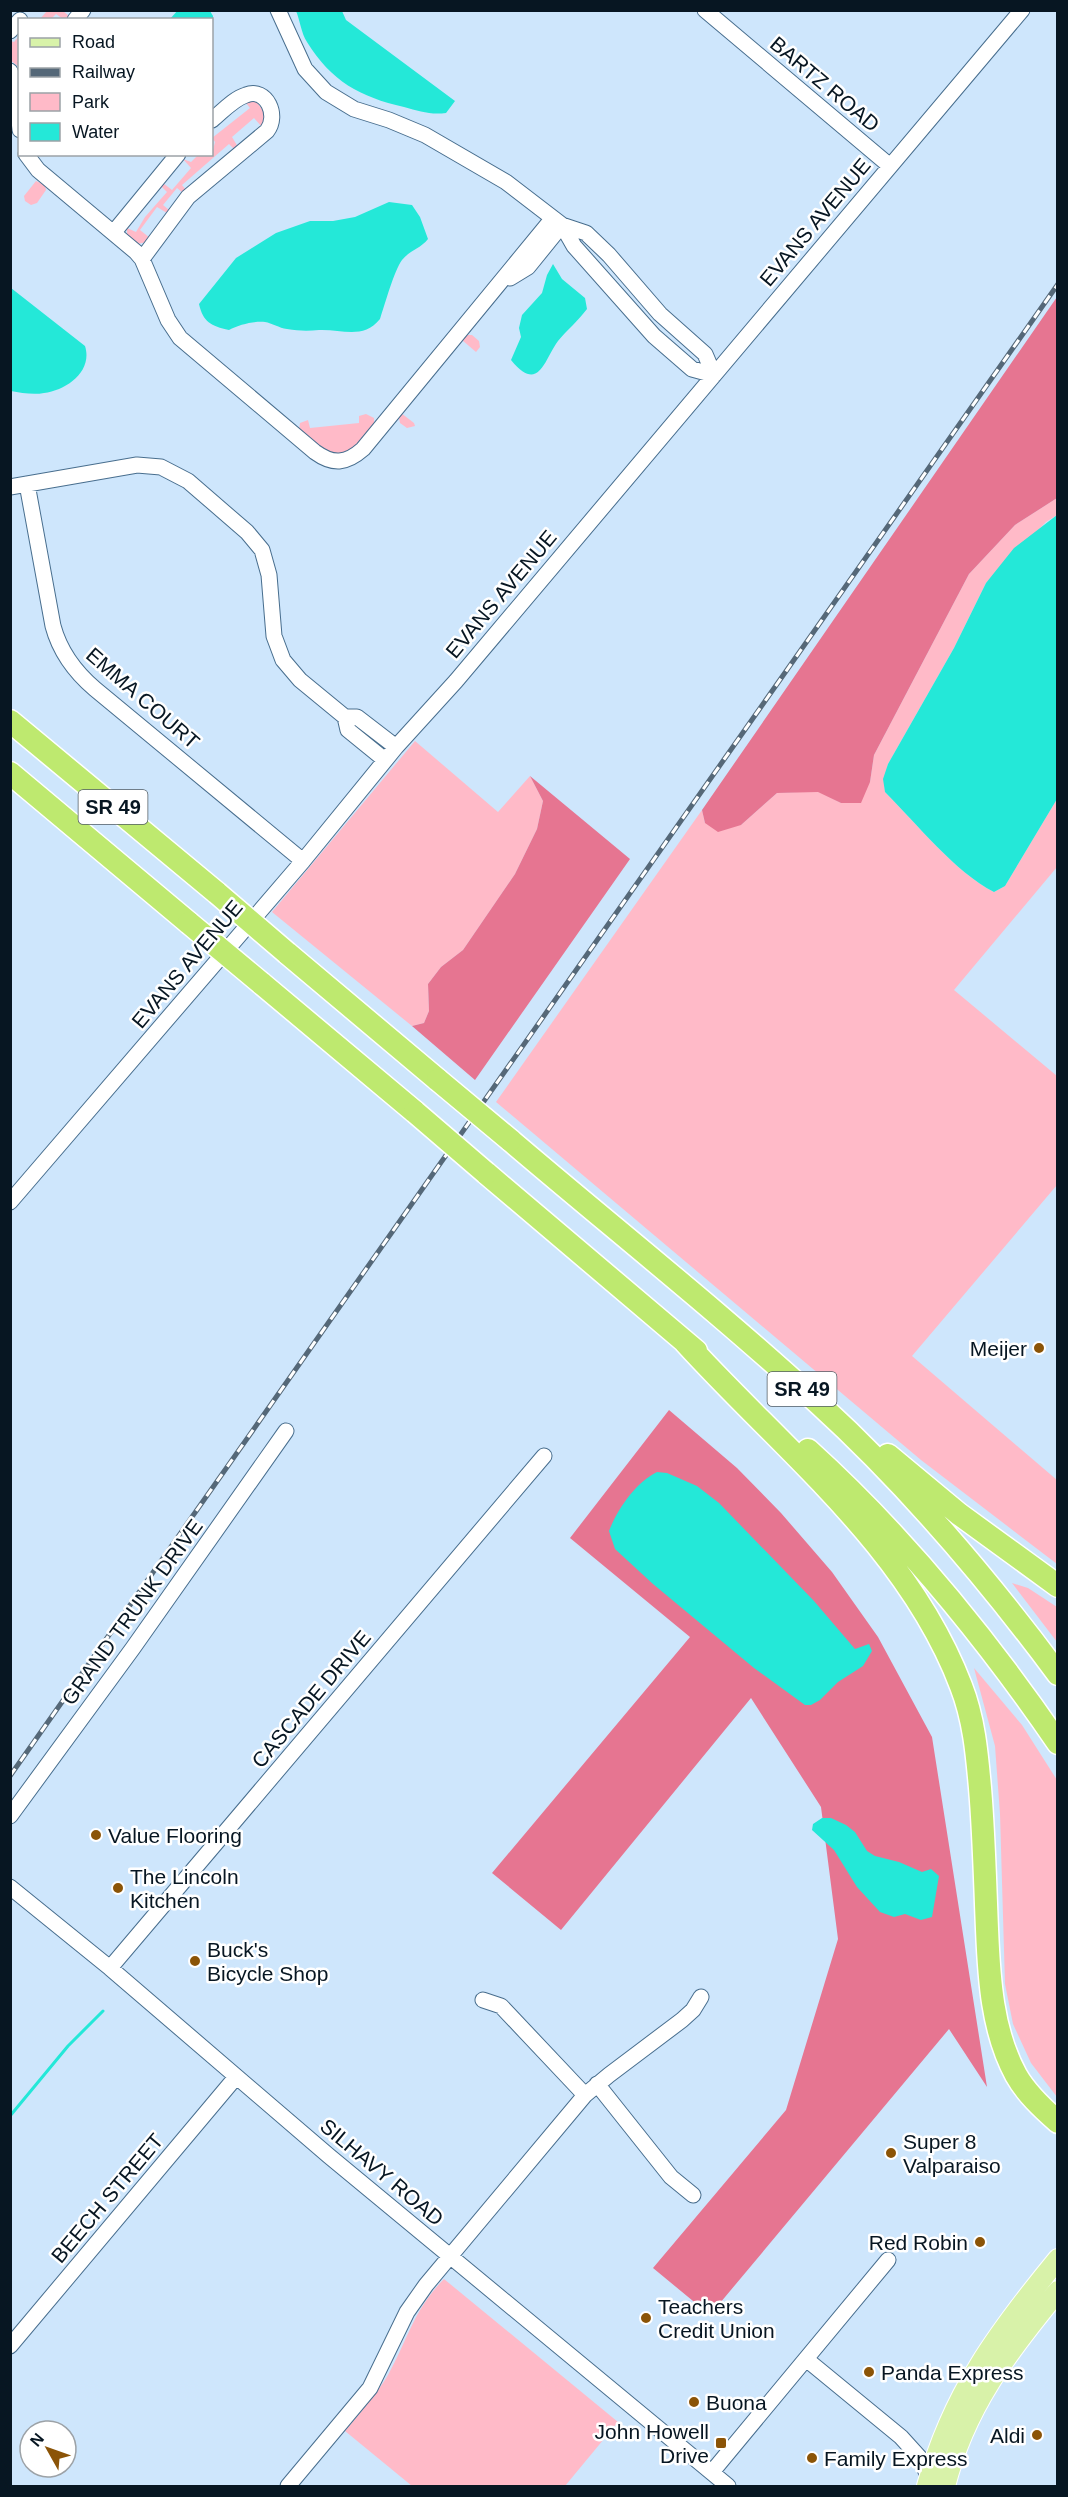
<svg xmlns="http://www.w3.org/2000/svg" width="1068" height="2497" font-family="Arial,sans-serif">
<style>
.green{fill:#ffbac8}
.forest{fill:#e67591}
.water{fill:#24e8d8}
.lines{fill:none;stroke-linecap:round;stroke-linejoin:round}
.stream{stroke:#24e8d8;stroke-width:3}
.minor-casing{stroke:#486e8e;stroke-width:17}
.major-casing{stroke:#fff;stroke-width:22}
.highway-casing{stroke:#fff;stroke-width:25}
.minor{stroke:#fff;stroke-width:15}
.major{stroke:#d8f2a9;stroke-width:20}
.highway{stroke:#bee96f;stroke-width:22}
.rail-casing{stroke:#556878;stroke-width:5}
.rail{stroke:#fff;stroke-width:3;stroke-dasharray:9;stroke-linecap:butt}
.highway-bridge-casing{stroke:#fff;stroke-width:25;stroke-linecap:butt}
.highway-bridge{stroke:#bee96f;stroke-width:22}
.poi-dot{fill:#8b5407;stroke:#fff;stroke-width:2}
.labels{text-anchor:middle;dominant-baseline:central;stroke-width:5;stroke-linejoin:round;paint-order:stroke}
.shield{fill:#fff;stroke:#515c64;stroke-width:1.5}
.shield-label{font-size:20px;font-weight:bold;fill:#071622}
.street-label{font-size:21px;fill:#071622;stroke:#fff}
.poi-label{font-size:21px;fill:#071622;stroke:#fff;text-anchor:start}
</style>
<rect width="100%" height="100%" fill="#cee6fc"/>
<!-- green -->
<path class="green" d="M47,11H63L69,16L67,19H63L56,14L51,19L39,20Z
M19,36V67L10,60L11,41L14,42Z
M255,100L266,114L262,127L254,118L232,137L238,147L234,149L229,144L182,185L186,190L183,193L177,188L163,205L169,210L167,213L157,207L140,230L150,238L147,242L137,244L127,236V228L136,232L145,217L167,192L161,186L163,183L172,190L191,168L183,159L191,162L198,155L212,154L215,142L212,138L250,108L246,103Z
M36,181L45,185L46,190L37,203L31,205L25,201L24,196Z
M466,335H472L479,341L480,347L476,352L462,340Z
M401,413L414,423L415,426L407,428L400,423L399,418Z
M366,414L374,418V425C359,444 357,453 331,455L299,430L300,423L308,420L310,428L359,423V416Z
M1057,498V515L1046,522L986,583L954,648L888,764L884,779L885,792C917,824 955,872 994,892L1005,886L1057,799V867L954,990L1057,1076V1185L912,1356L1057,1480V1564L921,1460L496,1102L702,810L705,823L741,825L777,793L818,791L841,803L870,782L874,755L969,574L1015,525Z
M415,741L498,812L530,776L543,801L537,829L515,874L463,950L441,967L428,984L429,1011L424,1023L412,1026L272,912Z
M1012,1583L1028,1588L1057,1607V1642Z
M974,1668L1022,1725L1057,1780V2097L1031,2063L1013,2024L1005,1984L1000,1814L995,1746Z
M444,2279L618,2422L565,2486H412L345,2431C360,2413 376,2395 388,2375C408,2339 414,2309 444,2279Z"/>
<!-- forest -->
<path class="forest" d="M1057,297V498L1015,525L969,574L874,755L870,782L861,803H841L818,792L777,793L741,825L718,832L705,823L702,810Z
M530,776L630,859L475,1080L412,1026L424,1023L429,1011L428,984L441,967L463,950L515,874L537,829L543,801Z
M669,1410L737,1468L781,1513L832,1572L878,1637L932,1737L987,2087L949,2029L710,2315L653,2268L786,2110L838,1939L821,1807L751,1698L561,1930L492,1873L690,1637L570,1538Z"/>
<!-- water -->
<path class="water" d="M178,10L210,11L213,16V27L212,28V20L170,19Z
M296,11H342L346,20L455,101L446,113C430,115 419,111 404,107C360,97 331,81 307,42C301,33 300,20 296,11Z
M389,202L412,205L420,217L428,239C420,249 410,250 402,260C394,271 385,304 380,319C363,340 342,329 319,330C308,331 299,331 287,329C279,328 272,323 265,322C253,321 239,325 229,330C211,326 203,322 199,304L236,258L276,233L310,221H333L355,217Z
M553,264L562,279L585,298L587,309C578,321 567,330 558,341C544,360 539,394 511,360L521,337L519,328L522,315L542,293L547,275Z
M11,288L85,346C93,371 67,390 44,393C34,395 21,393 11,391Z
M1057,515V799L1005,886L994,892C955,872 917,824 885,792L883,779L888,764L954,648L986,583L1014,548Z
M657,1472L667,1473L697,1486L719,1503L814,1601L855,1649L869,1644L872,1651L863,1666L838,1682L820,1700L811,1705H805L754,1668L653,1584L615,1549L609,1531C617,1510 636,1482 657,1472Z
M822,1818H831L846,1825L855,1832L867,1851L875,1856L899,1862L922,1872L931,1869L939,1876L932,1917L921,1920L905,1914L894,1917L880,1912L857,1887L834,1850L812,1830L813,1824Z"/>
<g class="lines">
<!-- stream -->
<path class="stream" d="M10,2116L68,2046L103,2011"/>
<!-- minor casing -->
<g class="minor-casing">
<path id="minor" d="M278,10L305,69L326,92L354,109L389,120L425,135L506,182L562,225L574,246L654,336L692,369L714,375
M705,10L890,166
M75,20L83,10
M10,31L20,20
M10,71L15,84L20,130
M26,154L38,170L136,252L142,259L168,320L180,338L315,452C333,465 346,464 363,449L553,218
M562,225L586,233L609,255L660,314L705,354L714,375
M114,232L178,154
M142,259L188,197L267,131C279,116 267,87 246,95C233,99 222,112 212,120
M510,278L528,267L562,225
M27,484L53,626C60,652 75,672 95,689L303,861
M10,487L137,465L161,467L188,481L247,532L262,550L269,575L274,636L283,660L300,680L345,717L348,730L385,760
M345,717H357L396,747
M10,1202L303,861L396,747L456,681L1022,10
M10,1816L133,1648L286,1431
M10,1887L110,1968L329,2156L728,2486
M110,1968L544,1456
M483,2000L501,2006L585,2095
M597,2084L671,2177L693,2195
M10,2346L236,2077
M806,2359L901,2437L920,2458L929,2478
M712,2472L888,2260
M288,2486L370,2388L407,2312L426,2285L585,2095L609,2075L682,2020L693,2010L701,1997"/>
</g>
<!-- major casing -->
<g class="major-casing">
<path id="major" d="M927,2486C952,2394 998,2332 1058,2259
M945,2486C965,2407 1007,2353 1058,2291"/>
</g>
<!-- highway casing -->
<g class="highway-casing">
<path id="highway" d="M10,721L217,893
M10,773L189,923
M287,953L438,1080
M261,983L415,1112
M510,1140C612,1227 718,1311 817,1402C906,1483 986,1577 1058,1674
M486,1173L696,1351
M685,1342C783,1450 908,1546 961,1686C974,1719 977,1754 980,1788C984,1835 985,1882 987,1929C989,1978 992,2031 1016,2075C1026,2093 1042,2108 1058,2122
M808,1450C903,1536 986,1638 1058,1743
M888,1455L959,1514L1058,1586"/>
</g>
<!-- minor -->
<use href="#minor" class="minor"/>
<!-- major -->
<use href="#major" class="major"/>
<!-- highway -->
<use href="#highway" class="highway"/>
<!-- rail casing -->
<g class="rail-casing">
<path id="rail" d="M10,1776L1058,284"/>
</g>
<!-- rail -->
<use href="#rail" class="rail"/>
<!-- highway-bridge casing -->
<g class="highway-bridge-casing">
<path id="highway-bridge" d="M217,893L287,953
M189,923L261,983
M438,1080L510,1140
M415,1112L486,1173"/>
</g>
<!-- highway-bridge -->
<use href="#highway-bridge" class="highway-bridge"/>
</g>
<!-- markers -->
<g class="poi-dot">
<circle cx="1039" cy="1348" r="6"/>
<circle cx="96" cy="1835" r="6"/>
<circle cx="118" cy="1888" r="6"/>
<circle cx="195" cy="1961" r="6"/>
<circle cx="891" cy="2153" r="6"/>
<circle cx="980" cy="2242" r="6"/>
<circle cx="646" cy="2318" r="6"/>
<circle cx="869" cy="2372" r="6"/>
<circle cx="694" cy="2402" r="6"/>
<circle cx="1037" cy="2435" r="6"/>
<rect x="715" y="2437" width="12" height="12" rx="3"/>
<circle cx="812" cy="2458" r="6"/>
</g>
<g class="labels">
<!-- shield labels -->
<g class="shield">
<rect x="78.5" y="790" width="69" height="34" rx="4.5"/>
<rect x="767.5" y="1372" width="69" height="34" rx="4.5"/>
</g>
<g class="shield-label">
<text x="113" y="807">SR 49</text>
<text x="802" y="1389">SR 49</text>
</g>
<!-- street labels -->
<g class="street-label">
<text transform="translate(825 84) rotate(40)">BARTZ ROAD</text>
<text transform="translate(815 222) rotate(-50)">EVANS AVENUE</text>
<text transform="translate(501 594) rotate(-50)">EVANS AVENUE</text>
<text transform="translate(143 698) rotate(41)">EMMA COURT</text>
<text transform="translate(187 964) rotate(-50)">EVANS AVENUE</text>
<text transform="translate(132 1612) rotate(-54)">GRAND TRUNK DRIVE</text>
<text transform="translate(311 1699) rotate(-50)">CASCADE DRIVE</text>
<text transform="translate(382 2172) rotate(40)">SILHAVY ROAD</text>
<text transform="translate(107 2198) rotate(-50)">BEECH STREET</text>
</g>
<!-- poi labels -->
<g class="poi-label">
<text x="1027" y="1348" text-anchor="end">Meijer</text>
<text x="108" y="1835">Value Flooring</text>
<text x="130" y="1876">The Lincoln<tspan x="130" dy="24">Kitchen</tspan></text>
<text x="207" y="1949">Buck's<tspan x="207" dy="24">Bicycle Shop</tspan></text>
<text x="903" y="2141">Super 8<tspan x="903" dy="24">Valparaiso</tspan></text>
<text x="968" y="2242" text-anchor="end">Red Robin</text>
<text x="658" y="2306">Teachers<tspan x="658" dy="24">Credit Union</tspan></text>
<text x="881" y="2372">Panda Express</text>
<text x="706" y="2402">Buona</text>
<text x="709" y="2431" text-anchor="end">John Howell<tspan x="709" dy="24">Drive</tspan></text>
<text x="1025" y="2435" text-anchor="end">Aldi</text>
<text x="824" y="2458">Family Express</text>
</g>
</g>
<!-- border -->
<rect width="1068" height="2497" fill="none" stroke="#071622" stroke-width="24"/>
<!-- legend -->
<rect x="18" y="18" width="195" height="138" fill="#ffffff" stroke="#9ca2a7" stroke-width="1.5"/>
<rect x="30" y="38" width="30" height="9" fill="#d8f2a9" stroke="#9ca2a7" stroke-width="1.5"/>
<text x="72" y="48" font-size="18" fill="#071622">Road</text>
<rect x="30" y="68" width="30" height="9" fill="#556878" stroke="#9ca2a7" stroke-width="1.5"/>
<text x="72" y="78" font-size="18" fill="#071622">Railway</text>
<rect x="30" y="93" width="30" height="18" fill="#ffbac8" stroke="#9ca2a7" stroke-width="1.5"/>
<text x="72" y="108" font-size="18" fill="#071622">Park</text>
<rect x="30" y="123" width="30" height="18" fill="#24e8d8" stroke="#9ca2a7" stroke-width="1.5"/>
<text x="72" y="138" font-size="18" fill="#071622">Water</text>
<!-- north arrow -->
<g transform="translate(48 2449) rotate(310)"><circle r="28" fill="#ffffff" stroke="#9ca2a7" stroke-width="1.5"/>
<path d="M0-4.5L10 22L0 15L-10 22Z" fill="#8b5407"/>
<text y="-9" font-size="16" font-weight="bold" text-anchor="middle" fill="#071622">N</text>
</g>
</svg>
